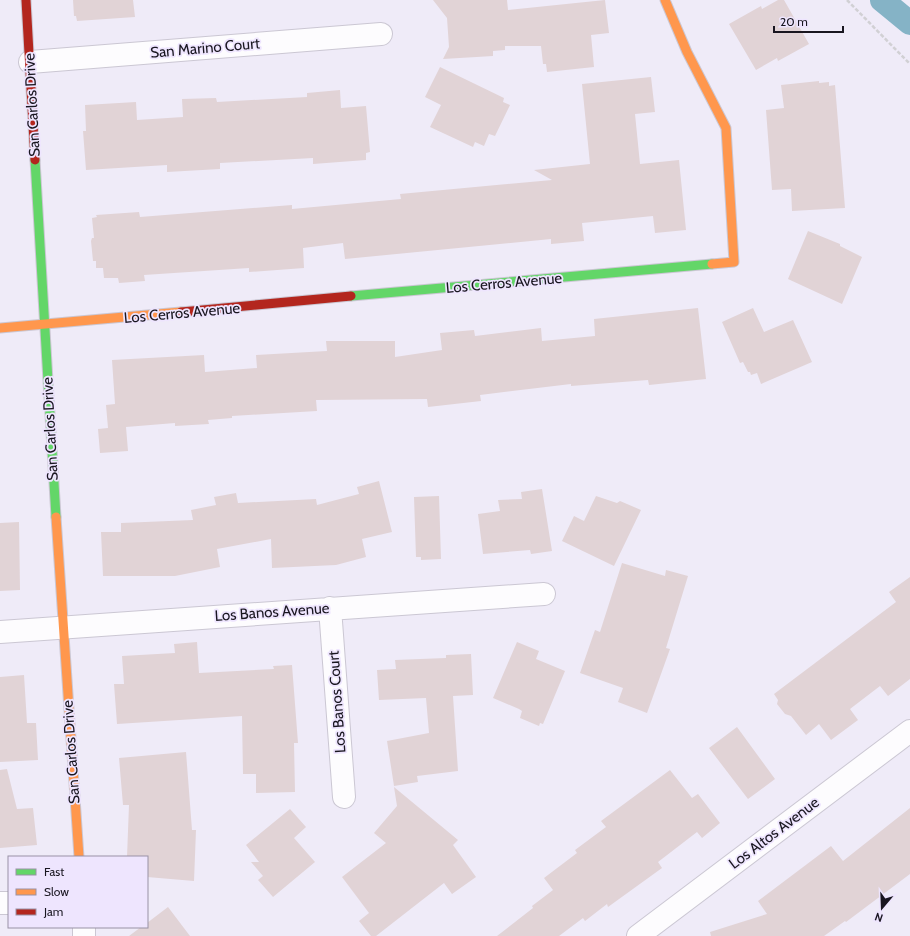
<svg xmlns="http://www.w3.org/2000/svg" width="910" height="936" font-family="Cabin,sans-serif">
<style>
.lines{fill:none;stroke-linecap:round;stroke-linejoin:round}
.canal{stroke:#85b3c6;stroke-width:24}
.building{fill:#e1d3d6}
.street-casing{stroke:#cbc7d3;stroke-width:24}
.fast-casing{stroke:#cbc7d3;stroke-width:11}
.slow-casing{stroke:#cbc7d3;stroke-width:11}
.jam-casing{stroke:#cbc7d3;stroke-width:11}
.path{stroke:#d1d0d4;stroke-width:2.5;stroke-dasharray:4 2;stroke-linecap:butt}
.street{stroke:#fdfcfe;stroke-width:22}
.fast{stroke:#63d668;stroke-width:9}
.slow{stroke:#ff974d;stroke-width:9}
.jam{stroke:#b3261e;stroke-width:9}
.labels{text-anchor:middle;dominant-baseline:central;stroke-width:3.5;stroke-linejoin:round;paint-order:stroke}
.street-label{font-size:15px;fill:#191620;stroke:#eee5fe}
</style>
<rect width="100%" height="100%" fill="#efebf8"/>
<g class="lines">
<!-- canal -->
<path class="canal" d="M882,0L910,23"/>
</g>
<!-- building -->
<path class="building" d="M73,0H133L135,17L77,21L76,16H74Z
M433,0H507L508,10L605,0L609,33L591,35L594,67L547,72L546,64H543L541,46H505V50L493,51V56L443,59L449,47L447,18Z
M778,0H784L809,44L778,61L777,58L756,70L729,24L761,6L762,9Z
M440,67L504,98L503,102L510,105L495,136L489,134L484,146L475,142L473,147L430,127L441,105L425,97Z
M651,77L655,112L635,114L640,164L679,160L686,230L655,233L653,216L582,223L584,241L551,244V239L345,259L343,243L303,248L304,268L249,272V268L144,275L145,281L119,283L118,278H104L103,268H96V261H93L91,241L92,238H94L92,218L97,217L96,215L139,212L140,217L292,205V209L401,199L400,194L552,180L534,170L590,164L582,84Z
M819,81V83L829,82V86L835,85L845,208L792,211L791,189L772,190L766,110L784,108L781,85Z
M340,90L341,108L366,106L370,152L366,153V160L313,164V158L220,163V169L167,172V165L86,170L83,131H86L85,105L136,102L137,120L183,117L182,99L216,98L217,102L307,97V93Z
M808,231L840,244V246L862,257L842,304L788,279Z
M698,308L706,379L649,385L648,380L571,386V384L480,395L481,401L428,407L427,399L316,400L317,411L232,416V418L208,420L209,424L175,426V423L126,427L128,451L100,453L98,429L108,428L106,405L115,404L112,360L204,355L205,372L257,368L256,355L327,351L326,341H395V357L442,350L440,333L474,330L475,336L541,328L542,341L595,336L594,319Z
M753,308L764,332L793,320L812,362L761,384L757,373L751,375L750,372H748L743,362L740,363L722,322Z
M379,481L392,532L362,539L366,557L336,565L272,568L271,539L217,549L220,567L175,576H103L101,532H121V523L193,520L191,510L216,505L214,497L236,493L238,503L316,499L317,505L359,494L357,487Z
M542,489L552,551L531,554L530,550L483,554L478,514L500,511L498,500L522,499L521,492Z
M439,496L441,559L421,560V557H416L414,497Z
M596,496L617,503L620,501L641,510L614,566L562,541L574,516L584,521Z
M19,522L20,590L0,591V523Z
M622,563L665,576L666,570L688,576L666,648L670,649L647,713L618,702L623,688L580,673L595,630L600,632Z
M910,577V679L888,696L880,686L850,709L858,720L831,740L819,724L806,735L791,716L785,714L777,704L778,700L774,694L896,602L889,592Z
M197,642L199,673L274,669L273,666L292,665L298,743H294L295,792L256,793V774H243L242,716L117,724L114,684H124L122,656L175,653L174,644Z
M517,642L539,651L536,659L565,671L543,724L540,723L539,726L520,718L522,711L519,709L493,698Z
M471,654L473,695L453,696L458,771L417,776L418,782L394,786L387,741L429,733L426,698L379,700L377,670L396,669L395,660L446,658V655Z
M24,675L27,723H36L38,760L0,762V677Z
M737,727L775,779L748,799L709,748Z
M186,752L192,830H196L194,881L147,877V857H127L129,805H123L119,758Z
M7,769L17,809L33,808L37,845L0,848V770Z
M670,770L692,798L698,794L720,823L702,838L697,832L658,862L662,868L608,907L607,904L585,921L583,918L559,936H497L533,908L532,906L553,890L544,878L577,853L575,850L606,827L601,821Z
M394,787L458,840L453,845L476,877L452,894L444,883L376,936H371L359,921L369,913L342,877L386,843L374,833L397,806Z
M910,808V874L846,922L845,921L824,936H711L710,932L767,914L758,901L831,846L843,861Z
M290,809L306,827L294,838L315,862L273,897L258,880L263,876L251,862H259L246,845Z
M168,907L190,936H129L141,927H147V923Z"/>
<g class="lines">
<!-- street casing -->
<g class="street-casing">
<path id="street" d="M30,62L381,34
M330,608L344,797
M0,632L544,594
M0,903H9
M84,927V936
M638,936L910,731"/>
</g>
<!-- fast casing -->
<g class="fast-casing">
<path id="fast" d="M35,160L56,517
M351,296L712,264"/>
</g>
<!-- slow casing -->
<g class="slow-casing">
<path id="slow" d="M665,0L687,52L726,128L734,262L712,264
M0,328L181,312
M56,517L79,857"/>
</g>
<!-- jam casing -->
<g class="jam-casing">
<path id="jam" d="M26,0L35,160
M181,312L351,296"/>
</g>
<!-- path -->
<path class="path" d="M847,0L910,64"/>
<!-- street -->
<use href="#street" class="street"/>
<!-- fast -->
<use href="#fast" class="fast"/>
<!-- slow -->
<use href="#slow" class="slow"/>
<!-- jam -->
<use href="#jam" class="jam"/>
</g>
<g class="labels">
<!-- street labels -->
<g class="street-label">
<text transform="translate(205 48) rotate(-5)">San Marino Court</text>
<text transform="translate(32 105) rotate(-93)">San Carlos Drive</text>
<text transform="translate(504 283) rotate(-5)">Los Cerros Avenue</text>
<text transform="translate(182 313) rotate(-5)">Los Cerros Avenue</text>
<text transform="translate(50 429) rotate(-93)">San Carlos Drive</text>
<text transform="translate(272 612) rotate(-4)">Los Banos Avenue</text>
<text transform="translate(337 702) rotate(-94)">Los Banos Court</text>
<text transform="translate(71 752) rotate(-94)">San Carlos Drive</text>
<text transform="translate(774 833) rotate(-37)">Los Altos Avenue</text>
</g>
</g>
<!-- legend -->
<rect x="8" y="856" width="140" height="72" fill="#eee5fe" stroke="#9992a5"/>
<rect x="16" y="869" width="20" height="6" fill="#63d668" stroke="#9992a5"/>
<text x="44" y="876" font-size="12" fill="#191620">Fast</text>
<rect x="16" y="889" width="20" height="6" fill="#ff974d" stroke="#9992a5"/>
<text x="44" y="896" font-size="12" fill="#191620">Slow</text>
<rect x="16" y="909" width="20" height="6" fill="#b3261e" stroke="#9992a5"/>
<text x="44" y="916" font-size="12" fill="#191620">Jam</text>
<!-- north arrow -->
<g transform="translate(882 908) rotate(199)" stroke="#eee5fe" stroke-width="3" paint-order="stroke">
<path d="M0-3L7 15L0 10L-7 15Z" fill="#191620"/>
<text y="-6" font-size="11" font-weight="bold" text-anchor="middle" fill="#191620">N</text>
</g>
<!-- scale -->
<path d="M774 26v6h69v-6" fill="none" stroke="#191620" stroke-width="2"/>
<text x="780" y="26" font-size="12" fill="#191620" stroke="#eee5fe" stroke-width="3" paint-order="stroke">20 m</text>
</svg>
